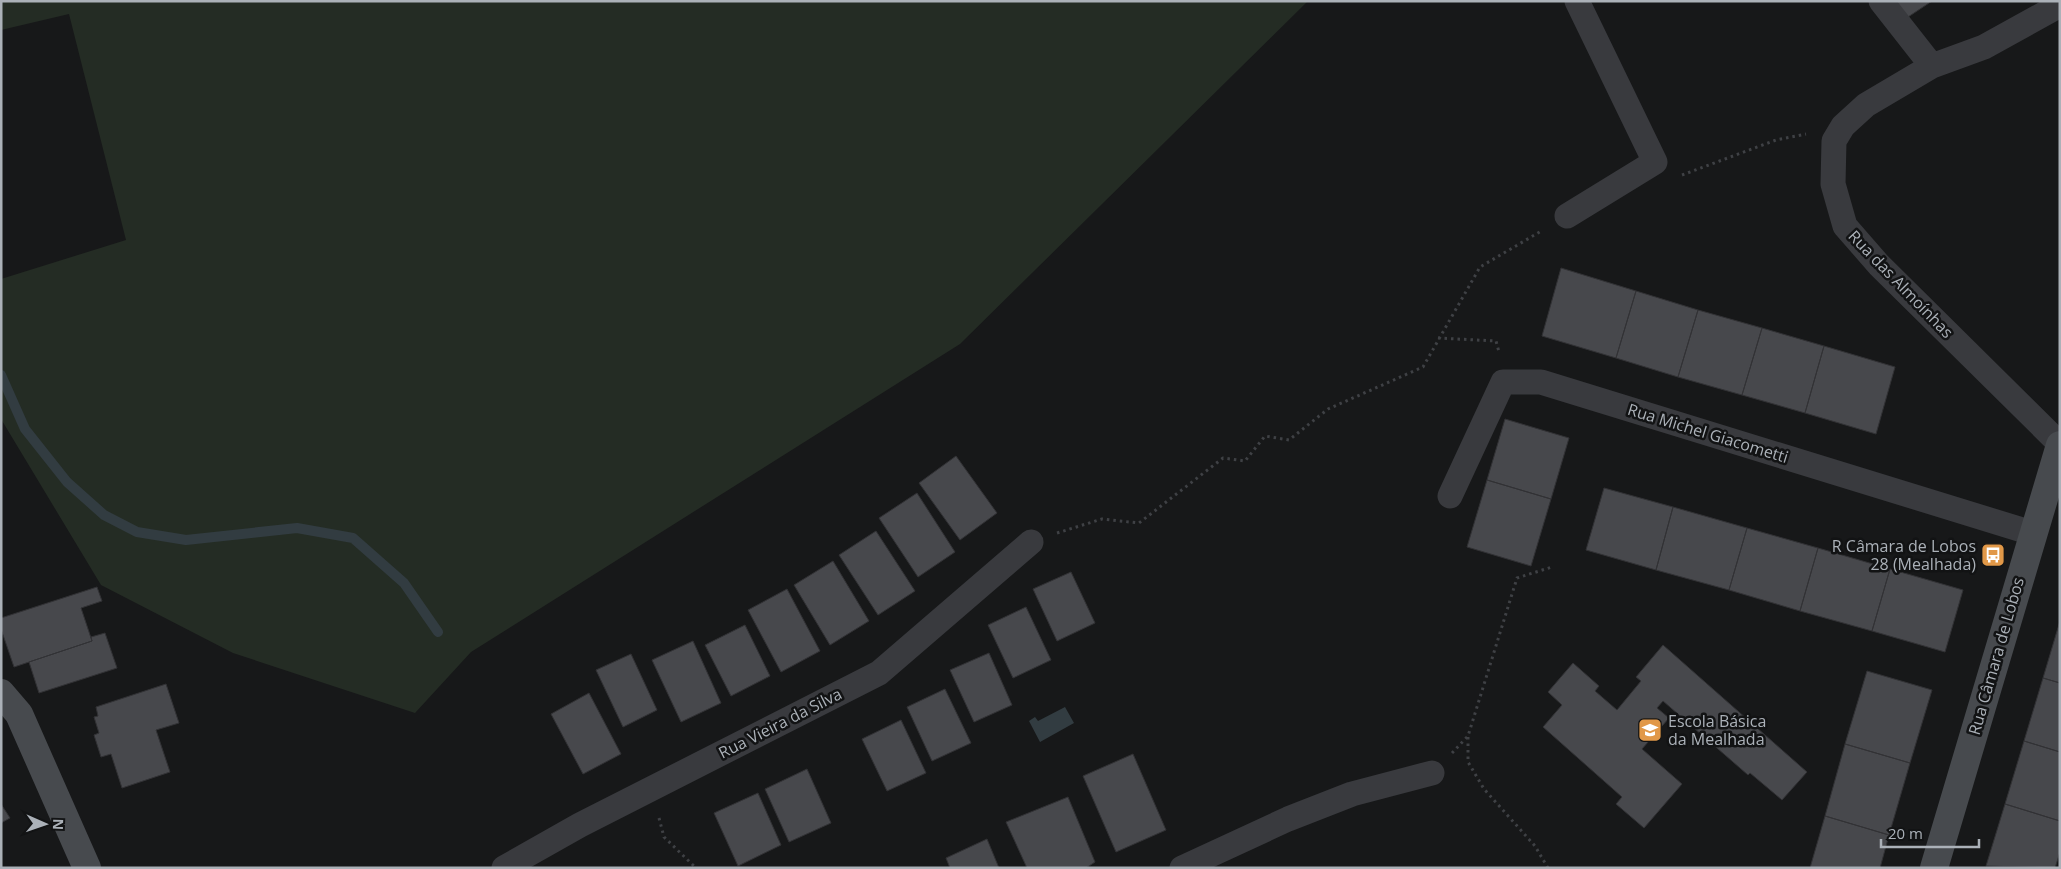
<svg xmlns="http://www.w3.org/2000/svg" width="2061" height="869" font-family="'Open Sans',sans-serif">
<style>
.green{fill:#242c24}
.water{fill:#323c41}
.lines{fill:none;stroke-linecap:round;stroke-linejoin:round}
.stream{stroke:#323c41;stroke-width:10}
.building{fill:#47484c;stroke:#323235}
.path{stroke:#3f4145;stroke-width:3;stroke-dasharray:2.5 4;stroke-linecap:butt}
.street{stroke:#393a3e;stroke-width:25}
.secondary{stroke:#474a4e;stroke-width:28}
.labels{text-anchor:middle;dominant-baseline:central;stroke-width:5;stroke-linejoin:round;paint-order:stroke}
.street-label{font-size:16px;fill:#abb1b8;stroke:#121314}
.poi-label{font-size:16px;fill:#abb1b8;stroke:#121314;text-anchor:end}
</style>
<rect width="100%" height="100%" fill="#171819"/>
<!-- green -->
<path class="green" d="M1,1H1308L960,344L471,652L415,713L233,653L101,585L1,419V279L126,240L69,14L1,30Z"/>
<!-- water -->
<path class="water" d="M1065,707L1074,723L1040,742L1029,721L1035,717L1038,721Z"/>
<g class="lines">
<!-- stream -->
<path class="stream" d="M1,375L25,429L67,482L104,515L137,532L186,540L297,528L353,538L404,583L438,632"/>
</g>
<!-- building -->
<path class="building" d="M1893,1H1932L1905,19Z
M1561,268L1636,291L1616,358L1542,336Z
M1636,291L1698,310L1678,377L1616,358Z
M1698,310L1762,328L1742,395L1678,377Z
M1762,328L1824,346L1805,413L1742,395Z
M1824,346L1895,367L1876,434L1805,413Z
M1505,419L1569,438L1551,499L1487,480Z
M956,456L997,513L960,540L919,483Z
M1487,480L1551,499L1531,566L1467,547Z
M1604,488L1673,507L1656,570L1586,550Z
M917,493L955,552L918,577L879,518Z
M1673,507L1747,528L1729,590L1656,570Z
M1747,528L1818,548L1800,611L1729,590Z
M876,531L915,591L878,615L839,555Z
M1818,548L1890,569L1872,631L1800,611Z
M833,561L869,621L830,645L794,585Z
M1890,569L1963,590L1945,652L1872,631Z
M1071,572L1095,623L1057,641L1033,589Z
M97,587L102,601L81,608L92,641L14,667L1,629V618Z
M787,589L820,651L781,672L748,610Z
M1026,607L1051,660L1013,678L988,625Z
M2060,621V683L2043,678Z
M745,625L770,676L731,696L705,645Z
M105,633L117,668L39,693L29,662L92,641L91,637Z
M693,641L721,703L681,722L652,660Z
M1663,645L1807,772L1782,800L1750,773L1748,775L1663,701L1657,708L1669,718L1642,749L1682,784L1644,828L1616,804L1622,797L1543,727L1562,705L1548,692L1573,663L1599,686L1595,691L1617,710L1641,681L1636,677Z
M989,653L1012,705L974,722L950,670Z
M631,654L657,710L623,727L596,670Z
M1867,671L1932,690L1910,763L1845,744Z
M2043,678L2060,683V752L2024,741Z
M166,684L179,723L156,730L170,772L122,788L111,754L101,757L94,735L99,733L94,717L98,716L96,707Z
M945,689L971,743L932,761L907,707Z
M589,693L621,754L583,774L551,714Z
M901,720L926,773L887,791L862,739Z
M2024,741L2060,752V821L2005,804Z
M1845,744L1910,763L1889,835L1825,816Z
M1133,754L1166,830L1116,852L1083,776Z
M807,769L831,823L789,842L765,789Z
M758,793L781,845L738,866L714,813Z
M1068,797L1095,862L1086,868H1027L1006,822Z
M1,804L10,818L1,823Z
M2005,804L2060,821V852L2055,868L1986,866Z
M1825,816L1889,835L1880,868H1810Z
M987,839L999,868H950L946,858Z"/>
<g class="lines">
<!-- path -->
<path class="path" d="M1682,175L1776,140L1806,134
M1438,338L1496,341L1499,352
M1057,533L1102,519L1139,523L1223,458L1245,461L1265,436L1289,440L1328,409L1423,367L1480,267L1543,230
M1468,737V762L1484,789L1535,846L1548,868
M1452,753L1468,736L1517,578L1552,567
M659,818L664,837L696,868"/>
<!-- street -->
<path class="street" d="M1881,1L1932,66
M2060,5L1984,47L1932,66L1866,105L1843,126L1834,141L1833,184L1845,226L1879,265L2060,444
M1567,216L1655,162L1577,1
M1450,496L1503,382H1541L2032,533
M504,868L580,825L879,673L1031,542
M1182,868L1288,819L1352,794L1432,773"/>
<!-- secondary -->
<path class="secondary" d="M1,693L19,714L87,868
M1934,868L2060,445"/>
</g>
<!-- icons -->
<defs>
<g id="bus-square" transform="scale(1.25)"><rect x="-9" y="-9" width="18" height="18" rx="4" fill="#e19848" stroke="#121314"/><path d="M-5-6H5V4H4V6H2V4H-2V6H-4V4H-5ZM-3.5-4V0h7V-4ZM-3.5 1.2v1.5H-2V1.2ZM2 1.2v1.5H3.5V1.2Z" fill="#fff"/></g>
<g id="school-square" transform="scale(1.25)"><rect x="-9" y="-9" width="18" height="18" rx="4" fill="#e19848" stroke="#121314"/><path d="M0-5L7-2L0 1L-7-2ZM-4 1L0 2.5L4 1V4Q0 6-4 4Z" fill="#fff"/></g>
</defs>
<g fill-rule="evenodd">
<use href="#bus-square" x="1993" y="555"/>
<use href="#school-square" x="1650" y="730"/>
</g>
<g class="labels">
<!-- street labels -->
<g class="street-label">
<text transform="translate(1901 284) rotate(46)">Rua das Almoínhas</text>
<text transform="translate(1708 433) rotate(17)">Rua Michel Giacometti</text>
<text transform="translate(1996 656) rotate(-74)">Rua Câmara de Lobos</text>
<text transform="translate(780 723) rotate(-27)">Rua Vieira da Silva</text>
</g>
<!-- poi labels -->
<g class="poi-label">
<text x="1976" y="546">R Câmara de Lobos<tspan x="1976" dy="18">28 (Mealhada)</tspan></text>
<text x="1668" y="721" text-anchor="start">Escola Básica<tspan x="1668" dy="18">da Mealhada</tspan></text>
</g>
</g>
<!-- border -->
<rect width="2061" height="869" fill="none" stroke="#abb1b8" stroke-width="5"/>
<!-- north arrow -->
<g transform="translate(45 824) rotate(92)" stroke="#121314" stroke-width="4" paint-order="stroke">
<path d="M0-4L9 19L0 12L-9 19Z" fill="#abb1b8"/>
<text y="-8" font-size="14" font-weight="bold" text-anchor="middle" fill="#abb1b8">N</text>
</g>
<!-- scale -->
<path d="M1881 839v8h98v-8" fill="none" stroke="#abb1b8" stroke-width="2.5"/>
<text x="1888" y="839" font-size="15" fill="#abb1b8" stroke="#121314" stroke-width="4" paint-order="stroke">20 m</text>
</svg>
